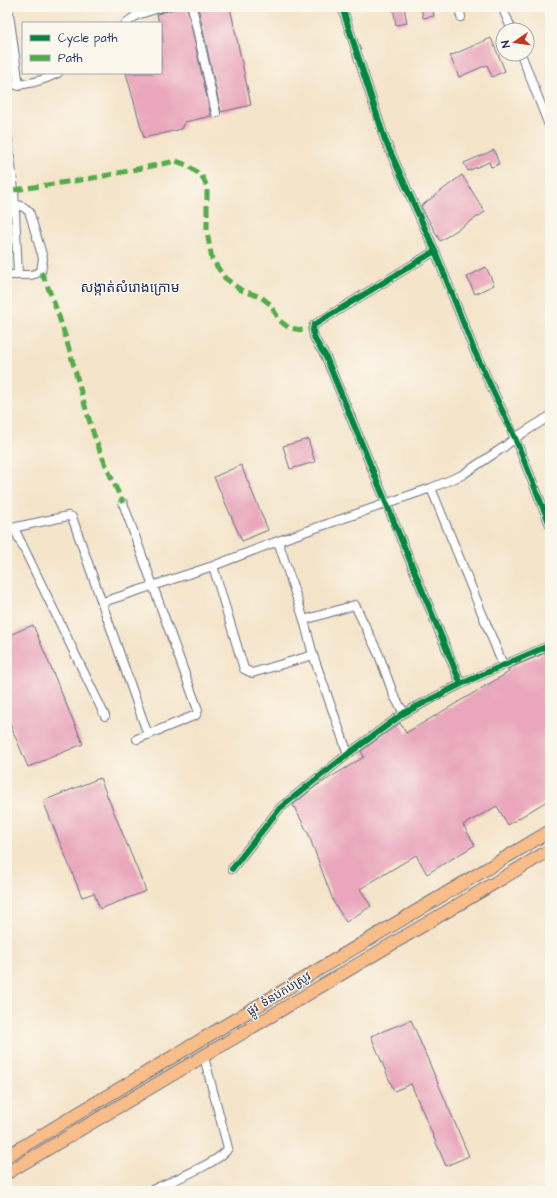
<svg xmlns="http://www.w3.org/2000/svg" width="557" height="1198" font-family="'Architects Daughter','Noto Sans Khmer',sans-serif">
<style>
.building{fill:#e9a6bc}
.lines{fill:none;stroke-linecap:round;stroke-linejoin:round}
.street-casing{stroke:#676e83;stroke-width:10}
.primary-casing{stroke:#676e83;stroke-width:14}
.street{stroke:#fff;stroke-width:8}
.primary{stroke:#f8bd89;stroke-width:12}
.quiet{stroke:#52ab49;stroke-width:5;stroke-dasharray:10 5;stroke-linecap:butt}
.cycleway-casing{stroke:#fbf7ec;stroke-width:8}
.cycleway{stroke:#00873e;stroke-width:6}
.labels{text-anchor:middle;dominant-baseline:central;stroke-width:3;stroke-linejoin:round;paint-order:stroke}
.street-label{font-size:12px;fill:#1b2f5e;stroke:#fbf7ec}
.quarter-label{font-size:14px;fill:#1b2f5e;stroke:#fbf7ec}
</style>
<rect width="100%" height="100%" fill="#fbf7ec"/>
<filter id="ink" filterUnits="userSpaceOnUse"><feTurbulence type="fractalNoise" baseFrequency=".025" numOctaves="2"/><feDisplacementMap in="SourceGraphic" scale="8" xChannelSelector="R" yChannelSelector="G"/><feConvolveMatrix kernelMatrix="1 2 1 2 8 2 1 2 1" color-interpolation-filters="sRGB"/></filter>
<filter id="wash" filterUnits="userSpaceOnUse"><feTurbulence type="fractalNoise" baseFrequency=".012" numOctaves="4" result="noise"/><feDisplacementMap in="SourceGraphic" scale="16" xChannelSelector="R" yChannelSelector="G"/><feGaussianBlur stdDeviation="0.9" result="paint"/><feColorMatrix in="noise" values="0 0 0 0 0 0 0 0 0 0 0 0 0 0 0 0 0 1.4 0 .05"/><feComposite in="paint" operator="in"/></filter>
<g filter="url(#wash)">
<rect width="100%" height="100%" fill="#f4e4c9"/>
<g id="blocks">
<!-- building -->
<path class="building" d="M180,7H187L211,116L185,122L182,129L144,138L126,73H161V43L163,42L161,23H159L157,14Z
M198,7H230L251,105L221,112Z
M393,7H404L407,23L396,25Z
M421,7H432L434,16L423,18Z
M491,38L505,71L492,77L487,65L459,77L450,56Z
M494,150L499,164L491,167L489,162L468,171L464,163Z
M462,175L485,212L440,241L421,206Z
M486,267L494,285L475,294L467,277Z
M308,439L315,462L290,469L283,446Z
M241,465L268,530L242,541L214,477Z
M33,625L83,744L28,767L7,717V636Z
M550,651V799L508,825L497,806L463,825L475,845L427,874L416,855L360,889L371,906L346,922L334,903L308,833L293,805L316,786L364,757L361,751L400,723L406,733L509,672L508,669Z
M100,778L146,891L100,909L94,893L82,897L43,801Z
M411,1020L469,1156L446,1166L411,1084L394,1091L371,1036Z"/>
</g>
</g>
<g filter="url(#ink)">
<use href="#blocks" fill-opacity="0" stroke="#676e83" stroke-width="1"/>
<g class="lines">
<!-- street casing -->
<g class="street-casing">
<path id="street" d="M8,7L19,86
M134,7L137,15
M192,7L216,113
M342,7L385,140L435,251L474,350L515,438L550,525
M459,7L461,17
M502,7L512,30
M126,23L137,15L162,7
M521,54L550,128
M7,85C25,86 42,81 58,73
M7,132L14,190L18,275H7
M15,204L23,207L29,211L43,258L41,272L31,275H18
M435,251L314,325C310,336 319,346 325,355L461,684
M431,488L503,665
M123,503L198,710L196,715L137,739
M7,520L8,529
M14,528L105,716
M7,529L68,516L72,517L148,735
M278,541L304,620L313,655L348,754
M213,566L244,669L252,673L313,655
M103,602L213,566L278,541L431,488L462,475L504,447L515,438L550,416
M304,620L355,605L379,655L394,696L404,713
M232,869L280,808L348,754L404,713L461,684L550,645
M150,1191C166,1183 222,1162 228,1148L204,1057"/>
</g>
<!-- primary casing -->
<g class="primary-casing">
<path id="primary" d="M7,1156L550,831
M7,1173L550,850"/>
</g>
<!-- street -->
<use href="#street" class="street"/>
<!-- primary -->
<use href="#primary" class="primary"/>
<!-- quiet -->
<path class="quiet" d="M14,190L99,177L176,161L187,165L202,176L207,187V232L212,259L225,278L241,290L261,297L270,304L280,321L289,328L302,330L312,329
M41,272C66,324 76,381 94,435C102,458 113,481 123,503"/>
<!-- cycleway casing -->
<g class="cycleway-casing">
<path id="cycleway" d="M342,7L385,140L435,251L474,350L515,438L550,525
M435,251L314,325C310,336 319,346 325,355L461,684
M232,869L280,808L348,754L404,713L461,684L550,645"/>
</g>
<!-- cycleway -->
<use href="#cycleway" class="cycleway"/>
</g>
</g>
<g class="labels">
<!-- street labels -->
<g class="street-label">
<text transform="translate(279 994) rotate(-31)">ផ្លូវ ទំនប់កប់ស្រូវ</text>
</g>
<!-- quarter labels -->
<g class="quarter-label">
<text x="130" y="288">សង្កាត់សំរោងក្រោម</text>
</g>
</g>
<!-- margin -->
<rect width="557" height="1198" fill="none" stroke="#fbf7ec" stroke-width="24"/>
<!-- legend -->
<rect x="22" y="22" width="140" height="52" fill="#fbf7ec" stroke="#a1a7b3"/>
<rect x="30" y="35" width="20" height="6" fill="#00873e" stroke="#a1a7b3"/>
<text x="58" y="42" font-size="12" fill="#1b2f5e">Cycle path</text>
<rect x="30" y="55" width="20" height="6" fill="#52ab49" stroke="#a1a7b3"/>
<text x="58" y="62" font-size="12" fill="#1b2f5e">Path</text>
<!-- north arrow -->
<g transform="translate(515 42) rotate(257)"><circle r="19" fill="#fbf7ec" stroke="#a1a7b3"/>
<path d="M0-3L7 15L0 10L-7 15Z" fill="#c8321e"/>
<text y="-6" font-size="11" font-weight="bold" text-anchor="middle" fill="#1b2f5e">N</text>
</g>
</svg>
